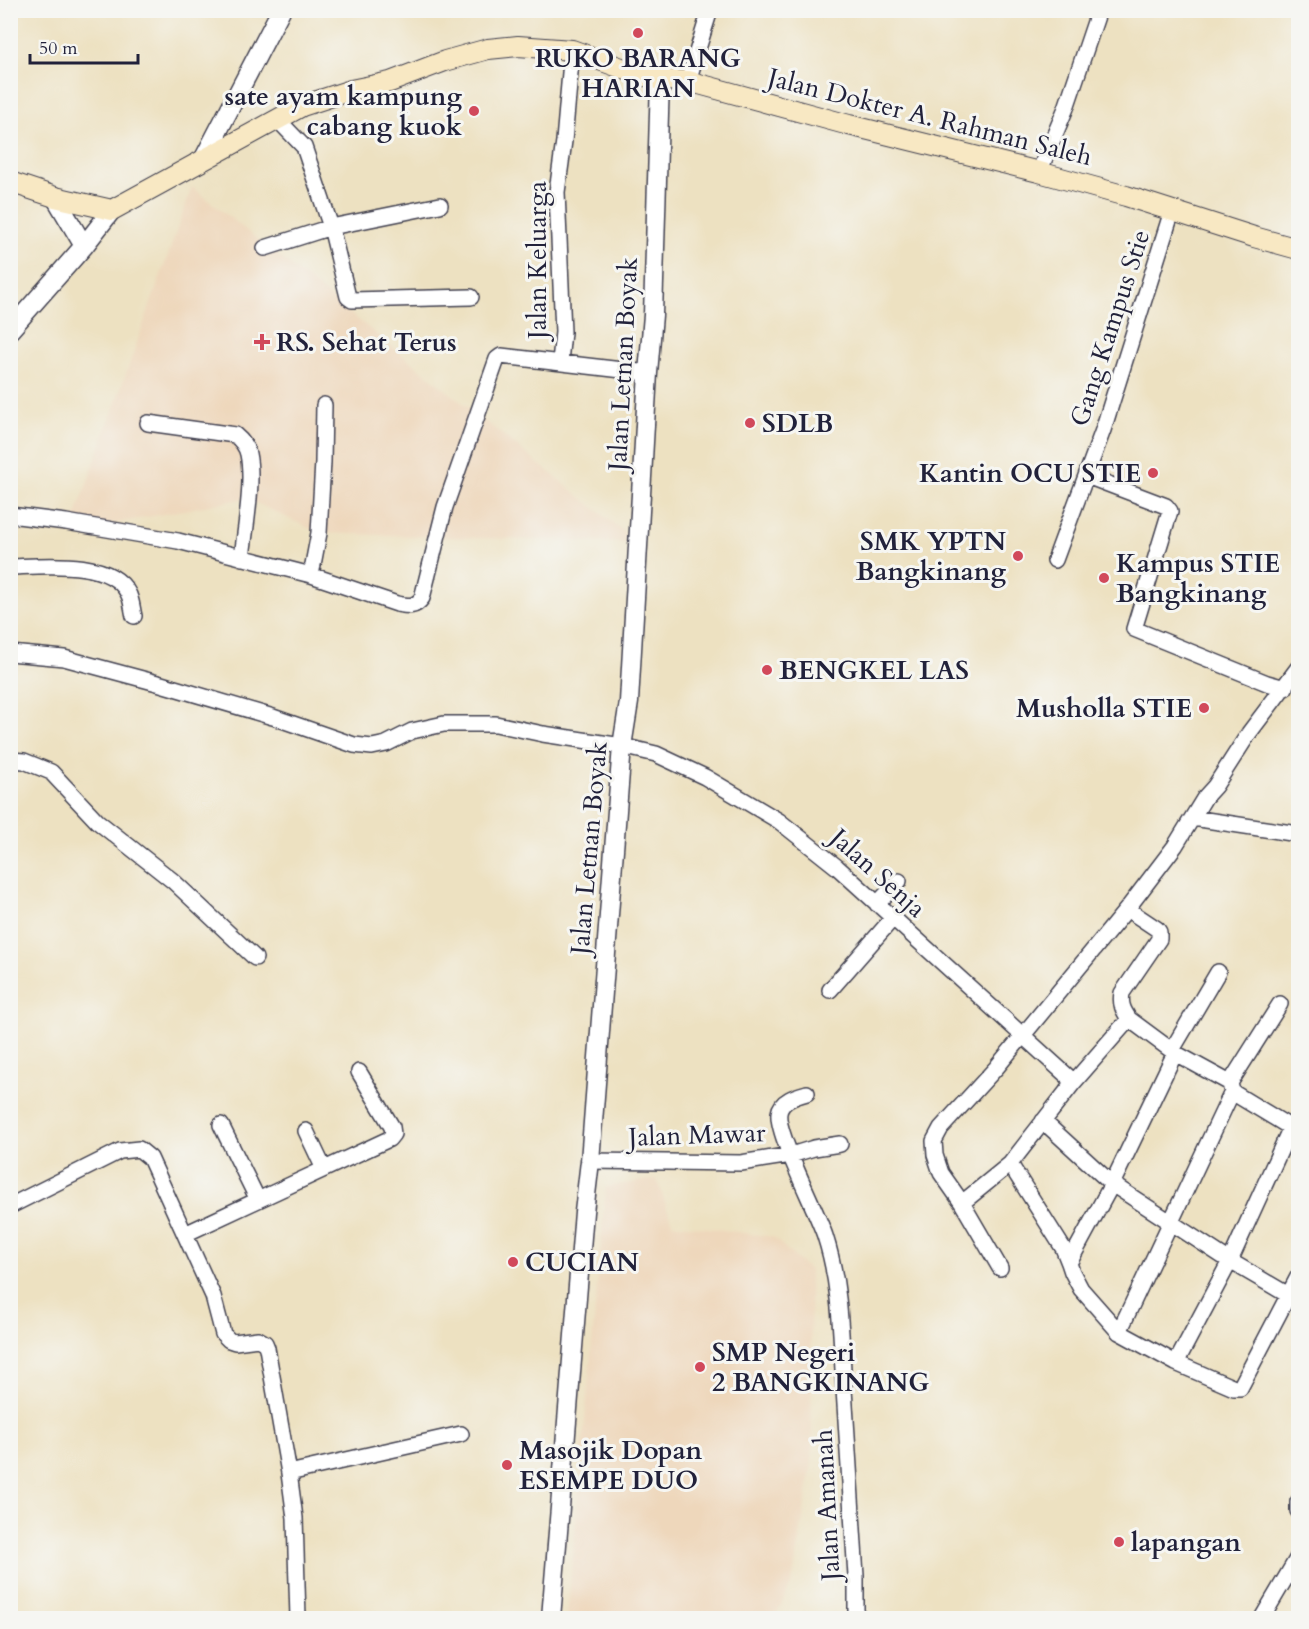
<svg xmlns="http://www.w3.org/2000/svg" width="1309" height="1629" font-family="Cardo,serif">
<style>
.built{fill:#eed7bb}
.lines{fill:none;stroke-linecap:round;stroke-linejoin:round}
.minor-casing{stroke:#403f4f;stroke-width:18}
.tertiary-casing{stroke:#403f4f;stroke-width:21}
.secondary-casing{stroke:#403f4f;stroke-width:22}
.minor{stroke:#fff;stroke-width:15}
.tertiary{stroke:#fff;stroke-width:18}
.secondary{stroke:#f8e8c3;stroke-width:20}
.poi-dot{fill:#d1495b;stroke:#f6f6f2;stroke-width:2}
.labels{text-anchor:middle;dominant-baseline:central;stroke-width:6;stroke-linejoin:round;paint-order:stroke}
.poi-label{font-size:26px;font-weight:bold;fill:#22223b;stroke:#f6f6f2;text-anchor:start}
.street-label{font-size:26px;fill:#22223b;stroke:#f6f6f2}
</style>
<rect width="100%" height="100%" fill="#f6f6f2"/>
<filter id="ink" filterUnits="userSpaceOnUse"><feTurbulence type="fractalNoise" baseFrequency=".0167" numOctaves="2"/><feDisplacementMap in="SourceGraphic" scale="12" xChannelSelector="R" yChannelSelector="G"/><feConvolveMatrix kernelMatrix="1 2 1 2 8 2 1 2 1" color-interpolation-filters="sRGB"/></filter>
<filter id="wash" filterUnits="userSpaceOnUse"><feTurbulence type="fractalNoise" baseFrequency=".008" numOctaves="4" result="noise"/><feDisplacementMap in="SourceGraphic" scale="24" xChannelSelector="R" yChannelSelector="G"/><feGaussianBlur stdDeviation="1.35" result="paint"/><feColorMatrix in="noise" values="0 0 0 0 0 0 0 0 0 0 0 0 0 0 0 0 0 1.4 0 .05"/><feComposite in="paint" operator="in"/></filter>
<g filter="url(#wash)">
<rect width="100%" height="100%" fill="#ede1c1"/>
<!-- built -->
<path class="built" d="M192,187L638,543L319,533L246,498L70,532Z
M657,1179L672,1223L773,1237L810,1271L812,1463L792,1583L774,1618H567L606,1187Z"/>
</g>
<g filter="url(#ink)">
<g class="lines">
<!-- minor casing -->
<g class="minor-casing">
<path id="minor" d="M688,81L710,10
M278,120L304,147L331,227L348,297L352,300L471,297
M1039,172L1066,108L1099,10
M265,248L331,227L440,205
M560,362L563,332L557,192L564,141L572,50
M148,423L235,435C241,440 246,445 248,454C254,482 245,529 242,558
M1087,476L1166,506L1170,511L1134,629L1267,683L1285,688
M10,515L66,522L178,541L311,575L397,604C408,606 415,608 422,598L445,507L497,359L501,356L648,373
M1055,560L1103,430L1172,211
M10,567C43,566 110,558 128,593C132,600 132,609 134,616
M311,575L319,533L323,462L324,405
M10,653L64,658L161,684L273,717L354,745L372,747L386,744L412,731L444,724H496L543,734L622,746L656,754L705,777L779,821L837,867L1074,1082
M10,760L24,761L51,772L97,821L173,881L255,958
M1193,818L1298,834
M877,904L899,881
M830,990L893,918
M1129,1019L1175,1053L1230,1083L1232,1092L1298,1132
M1172,1050L1218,972
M1175,1053L1112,1184L1230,1261L1290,1296
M1230,1083L1280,1004
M807,1093C796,1096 781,1100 779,1113C776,1134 817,1211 825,1236C841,1285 841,1338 844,1389C848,1452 852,1514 856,1576V1618
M1043,1121L1112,1184L1069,1263L1072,1272L1081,1289L1119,1332L1176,1363L1234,1388H1240L1298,1277
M221,1125L258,1200
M306,1131L324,1169
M590,1161L741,1163L791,1155L814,1148L840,1144
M1010,1164L1063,1248L1069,1263
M962,1203L1010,1164L1074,1082L1129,1019C1123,1010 1120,1004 1122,993L1159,939V932L1157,929L1127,909L1175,846L1205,797L1215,786L1249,733L1298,668
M10,1206L120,1151L139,1149L150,1158L213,1296L223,1334L229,1340L235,1342L258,1339L265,1343L267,1348L289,1473L295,1518L298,1618
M185,1234L389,1139L393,1134L392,1127L359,1072
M1000,1268L962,1203L941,1173L935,1155L934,1141L941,1128L996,1068L1127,909
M1119,1332L1232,1092
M1176,1363L1230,1261L1291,1127
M289,1473L461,1434
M1298,1502V1511
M1262,1618L1298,1557"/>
</g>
<!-- tertiary casing -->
<g class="tertiary-casing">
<path id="tertiary" d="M203,160L281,10
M55,197L84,246
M10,330L84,246L112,210
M551,1618L584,1212L590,1161L622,746L629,702L648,373L653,315L660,80"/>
</g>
<!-- secondary casing -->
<g class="secondary-casing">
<path id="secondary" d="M10,182L55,197L112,210L302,106L351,90L390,82L445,61L488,49L518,46L572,50L638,74L660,80L688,81L849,125L1039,172L1126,196L1254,237L1298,249"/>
</g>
<!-- minor -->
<use href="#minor" class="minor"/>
<!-- tertiary -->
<use href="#tertiary" class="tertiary"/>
<!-- secondary -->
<use href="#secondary" class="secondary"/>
</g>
</g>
<!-- markers -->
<g class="poi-dot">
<circle cx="638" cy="33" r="6"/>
<circle cx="474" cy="111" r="6"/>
<path d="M259 333h6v6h6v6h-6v6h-6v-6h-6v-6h6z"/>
<circle cx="750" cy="423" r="6"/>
<circle cx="1153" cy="473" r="6"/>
<circle cx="1018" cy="556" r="6"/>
<circle cx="1104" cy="578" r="6"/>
<circle cx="767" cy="670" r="6"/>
<circle cx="1204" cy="708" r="6"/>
<circle cx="513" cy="1262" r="6"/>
<circle cx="700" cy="1367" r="6"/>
<circle cx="507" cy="1465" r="6"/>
<circle cx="1119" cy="1542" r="6"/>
</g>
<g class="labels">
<!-- poi labels -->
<g class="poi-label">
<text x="638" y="58" text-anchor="middle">RUKO BARANG<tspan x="638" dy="30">HARIAN</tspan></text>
<text x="462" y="96" text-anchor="end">sate ayam kampung<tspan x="462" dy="30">cabang kuok</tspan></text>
<text x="276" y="342">RS. Sehat Terus</text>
<text x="762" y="423">SDLB</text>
<text x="1141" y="473" text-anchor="end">Kantin OCU STIE</text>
<text x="1006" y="541" text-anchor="end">SMK YPTN<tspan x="1006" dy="30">Bangkinang</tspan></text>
<text x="1116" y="563">Kampus STIE<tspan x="1116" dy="30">Bangkinang</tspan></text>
<text x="779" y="670">BENGKEL LAS</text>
<text x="1192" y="708" text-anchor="end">Musholla STIE</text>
<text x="525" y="1262">CUCIAN</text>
<text x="712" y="1352">SMP Negeri<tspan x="712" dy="30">2 BANGKINANG</tspan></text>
<text x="519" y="1450">Masojik Dopan<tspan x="519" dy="30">ESEMPE DUO</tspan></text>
<text x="1131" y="1542">lapangan</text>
</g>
<!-- street labels -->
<g class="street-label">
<text transform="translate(930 117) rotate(14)">Jalan Dokter A. Rahman Saleh</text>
<text transform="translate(537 260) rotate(-90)">Jalan Keluarga</text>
<text transform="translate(1110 328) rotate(-72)">Gang Kampus Stie</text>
<text transform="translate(623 364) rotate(-87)">Jalan Letnan Boyak</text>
<text transform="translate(589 848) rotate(-85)">Jalan Letnan Boyak</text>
<text transform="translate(878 873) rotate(42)">Jalan Senja</text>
<text transform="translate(697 1135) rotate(-2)">Jalan Mawar</text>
<text transform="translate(827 1505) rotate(-93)">Jalan Amanah</text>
</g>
</g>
<!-- margin -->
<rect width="1309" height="1629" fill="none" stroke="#f6f6f2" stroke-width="36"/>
<!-- scale -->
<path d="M30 54v9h108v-9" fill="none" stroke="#22223b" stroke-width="3"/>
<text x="39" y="54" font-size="18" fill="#22223b" stroke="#f6f6f2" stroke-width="4.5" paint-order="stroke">50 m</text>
</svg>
